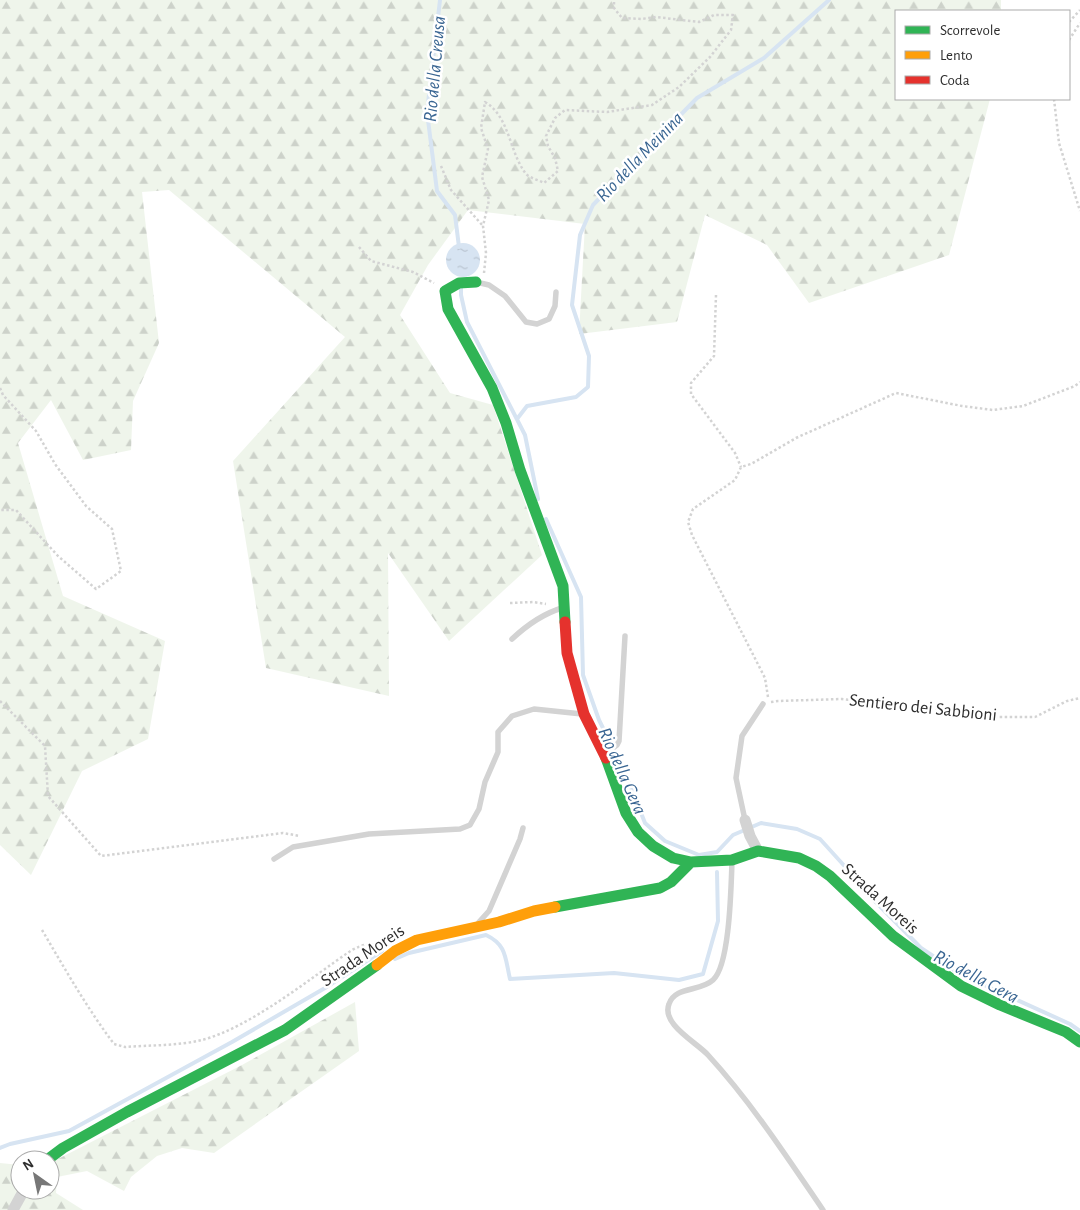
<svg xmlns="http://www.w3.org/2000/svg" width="1080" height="1210" font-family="'Alegreya Sans',sans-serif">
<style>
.forest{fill:url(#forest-firs)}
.water{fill:url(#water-ripples)}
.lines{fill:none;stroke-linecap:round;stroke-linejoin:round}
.stream{stroke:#d7e4f2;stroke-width:4}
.path{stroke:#d3d3d3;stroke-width:2.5;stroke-dasharray:2.5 2.5;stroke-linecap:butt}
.lane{stroke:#d3d3d3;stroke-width:5.5}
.street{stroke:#d3d3d3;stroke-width:11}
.fast{stroke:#30b455;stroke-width:11}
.slow{stroke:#ff9f0a;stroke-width:11}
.jam{stroke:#e5322d;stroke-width:11}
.labels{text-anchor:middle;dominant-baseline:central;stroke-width:5;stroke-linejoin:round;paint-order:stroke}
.street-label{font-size:18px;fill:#2e2e2e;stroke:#fff}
.water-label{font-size:19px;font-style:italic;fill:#396592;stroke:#fff}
</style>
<defs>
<pattern id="forest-firs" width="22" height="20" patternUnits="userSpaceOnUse" patternTransform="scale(1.25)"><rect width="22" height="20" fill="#eff5eb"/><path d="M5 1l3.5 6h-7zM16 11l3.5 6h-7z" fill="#cdd2ca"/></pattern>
<pattern id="water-ripples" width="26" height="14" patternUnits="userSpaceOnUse" patternTransform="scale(1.25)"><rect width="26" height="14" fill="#d7e4f2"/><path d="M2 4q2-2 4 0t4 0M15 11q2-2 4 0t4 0" fill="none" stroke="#b9c4d0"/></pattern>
</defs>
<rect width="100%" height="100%" fill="#fff"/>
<!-- forest -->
<path class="forest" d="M0,0H1001V11H896V99H990L949,255L809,303L767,245L705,215L677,322L579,334L585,224L468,210L428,265L400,315L450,393L493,405L542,555L449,641L388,553L389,696L266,668L233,461L345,337L169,190L142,192L159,343L133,401L131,450L83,460L51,400L18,443L63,596L165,641L148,739L82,771L31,875L0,845Z
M355,1002L359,1051L214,1153L182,1148L157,1156L131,1177L124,1191L87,1171L57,1177L56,1193L83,1210H0V1163L20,1165V1190H50V1161L56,1160L242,1065Z"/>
<!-- water -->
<path class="water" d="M446 260a17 17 0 1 1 34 0a17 17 0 1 1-34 0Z"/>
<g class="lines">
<!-- stream -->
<path class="stream" d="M440,0L427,112L437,191L455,215L459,247
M461,287V295L467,322L525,435L538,499
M517,419L527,406L576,397L588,387L589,356L572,305L580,235L593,205L697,98L764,58L829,0
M546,519L581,597L583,675L599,720L624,770L645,823L665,841L699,855L717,852L733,835L761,823L797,829L820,839L849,871L862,888L921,948L960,974L1070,1024L1080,1031
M395,959L409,953L486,935C507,945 505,958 510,979L614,973L679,980L703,974L718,921L717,872
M0,1148L10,1144L69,1131L232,1042L325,988L382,951"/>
<!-- path -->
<path class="path" d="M1069,22L1080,10
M1069,40L1080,23
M1054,99L1059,143L1080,211
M441,166L451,190L483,226
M359,247L371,261L413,272L434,283
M484,273L486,253L483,226L489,200L482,177L488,149L481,128L485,102C510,117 509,152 526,174C530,178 538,180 544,183L558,171L555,158L548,146L546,136L555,118L565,110L607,112L652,105L679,87L710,57L731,30L733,15H714L699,22L656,17L641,19L622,18L614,8V0
M716,295L714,356L691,383V394L735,453L741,467
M0,388L3,395L36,431L55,464L86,506L112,529L121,571L96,589L58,556L16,510H0
M510,603L533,602L546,604
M768,697L765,678L692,535L688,522L693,509L735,480L741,467L751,464L796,438L896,393L962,406L993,410L1023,406L1075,386L1080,382
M0,701L45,746L48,796L101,856L283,833L300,836
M771,702L778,701L842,699L929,708L983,717H1035L1067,701L1080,698
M42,930C65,969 87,1008 114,1044L125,1047C149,1045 178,1046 202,1040C251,1027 309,979 352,950C362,945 369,942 380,946"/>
<!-- lane -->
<path class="lane" d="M476,282L489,285L505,296L526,322L537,324L549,319L555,306L556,292
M512,639C527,625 542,614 562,608
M606,753L617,745L619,741L625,636
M745,820L736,778L742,736L763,704
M274,859L293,847L369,834L460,829L470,825L479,809L485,782L498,752V732L512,716L534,709L582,714
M732,862C731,886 730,965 713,980C700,992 675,986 669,1004C661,1024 696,1042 708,1055C751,1102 787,1157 823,1210
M479,922L489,911L520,839L523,828"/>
<!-- street -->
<path class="street" d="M745,820L750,836L758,851
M13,1210L24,1190"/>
<!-- fast -->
<path class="fast" d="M476,282L459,283L445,291L448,309L492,388L506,423L520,470L563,586L565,622
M606,758L626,813L638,832L653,846L673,858L691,862L732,860L758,851L799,858L816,866L830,876L893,936L961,986L1000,1005L1066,1032L1080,1042
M555,907L660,888L671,882L691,862
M47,1160L63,1148L127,1112L285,1030L377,965"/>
<!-- slow -->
<path class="slow" d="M377,965L395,951L417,940L499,922L534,911L555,907"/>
<!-- jam -->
<path class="jam" d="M565,622L567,653L584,714L606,758"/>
</g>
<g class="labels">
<!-- street labels -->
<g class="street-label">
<text transform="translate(923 708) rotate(6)">Sentiero dei Sabbioni</text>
<text transform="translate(880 899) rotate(42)">Strada Moreis</text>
<text transform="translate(363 956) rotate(-34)">Strada Moreis</text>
</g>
<!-- water labels -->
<g class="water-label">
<text transform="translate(435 69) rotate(-85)">Rio della Creusa</text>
<text transform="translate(640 157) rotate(-46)">Rio della Meinina</text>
<text transform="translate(622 771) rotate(66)">Rio della Gera</text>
<text transform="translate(976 977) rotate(28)">Rio della Gera</text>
</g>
</g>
<!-- legend -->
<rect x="895" y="10" width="175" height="90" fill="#ffffff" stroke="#ababab"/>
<rect x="905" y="26" width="25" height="8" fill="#30b455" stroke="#ababab"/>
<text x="940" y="35" font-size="15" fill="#2e2e2e">Scorrevole</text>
<rect x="905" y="51" width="25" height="8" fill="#ff9f0a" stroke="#ababab"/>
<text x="940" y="60" font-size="15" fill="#2e2e2e">Lento</text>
<rect x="905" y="76" width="25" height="8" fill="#e5322d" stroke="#ababab"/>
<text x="940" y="85" font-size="15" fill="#2e2e2e">Coda</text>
<!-- north arrow -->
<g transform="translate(35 1175) rotate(327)"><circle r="24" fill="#ffffff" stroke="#ababab"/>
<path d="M0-4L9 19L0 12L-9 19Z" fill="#777777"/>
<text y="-8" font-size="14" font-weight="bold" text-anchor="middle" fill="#2e2e2e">N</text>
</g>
</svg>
